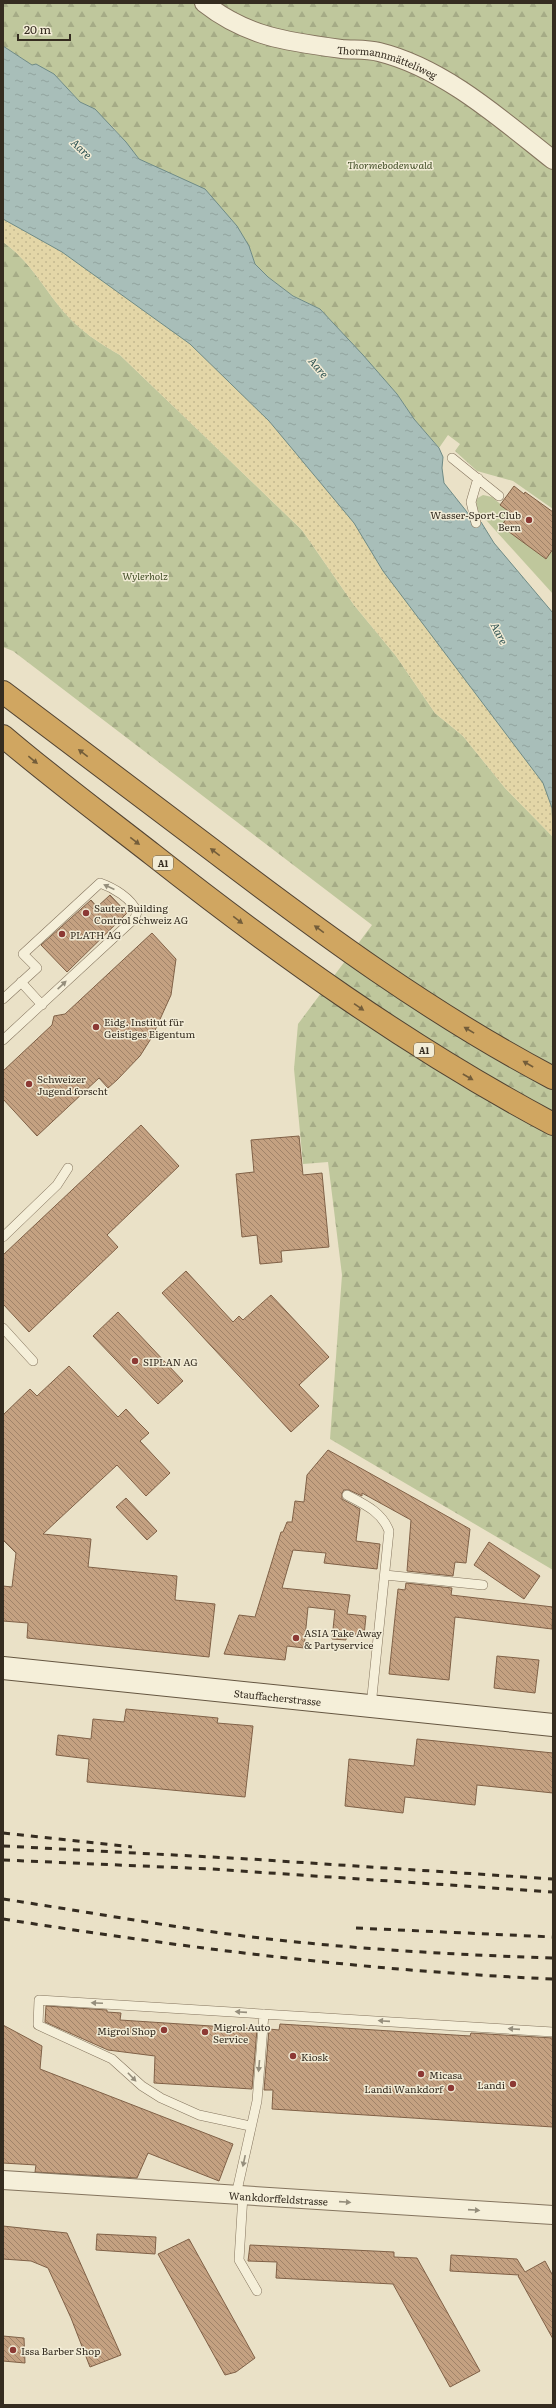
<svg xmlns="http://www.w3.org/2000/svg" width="556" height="2408" font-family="Literata,serif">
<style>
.green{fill:#bfc79c}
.forest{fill:url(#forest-firs)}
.sand{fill:url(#sand-dots)}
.water{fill:url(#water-ripples);stroke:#6f8b86}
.building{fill:url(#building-back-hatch);stroke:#806147}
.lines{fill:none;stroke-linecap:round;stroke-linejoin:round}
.lane-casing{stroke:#84745e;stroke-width:10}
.street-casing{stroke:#84745e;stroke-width:20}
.secondary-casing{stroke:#655641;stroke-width:24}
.highway-casing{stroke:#524332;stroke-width:24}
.lane{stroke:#f5efd9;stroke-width:9}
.street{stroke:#f5efd9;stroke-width:18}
.secondary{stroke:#f5efd9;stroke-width:22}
.highway{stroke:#d0a661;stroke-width:22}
.rail{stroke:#352c20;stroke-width:3;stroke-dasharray:7 7;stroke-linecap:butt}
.oneway{fill:#735d3a}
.oneway2{fill:#958e7c}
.poi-dot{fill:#8c3934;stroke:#f2ecd6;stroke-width:1.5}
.labels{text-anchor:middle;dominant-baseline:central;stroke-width:3;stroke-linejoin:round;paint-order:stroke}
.shield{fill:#f2ecd6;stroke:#6e6657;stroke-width:1}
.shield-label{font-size:9px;font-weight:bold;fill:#352c20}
.street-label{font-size:10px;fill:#352c20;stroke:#f2ecd6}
.park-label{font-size:10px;font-style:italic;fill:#445029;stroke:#f2ecd6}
.poi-label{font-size:10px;fill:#352c20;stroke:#f2ecd6;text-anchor:start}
.water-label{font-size:11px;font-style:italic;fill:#315453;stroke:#f2ecd6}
</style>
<defs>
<pattern id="forest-firs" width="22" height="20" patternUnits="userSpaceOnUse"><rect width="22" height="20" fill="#bfc79c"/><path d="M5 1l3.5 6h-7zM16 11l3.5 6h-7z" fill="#a5ab86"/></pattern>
<pattern id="sand-dots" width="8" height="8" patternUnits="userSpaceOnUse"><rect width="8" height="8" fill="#e3d6a7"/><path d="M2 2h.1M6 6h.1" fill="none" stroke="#c3b88f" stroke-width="1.8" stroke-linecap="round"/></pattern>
<pattern id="water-ripples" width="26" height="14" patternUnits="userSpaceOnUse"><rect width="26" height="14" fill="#a8beb9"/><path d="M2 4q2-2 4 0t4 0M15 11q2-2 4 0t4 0" fill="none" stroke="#91a39f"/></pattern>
<pattern id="building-back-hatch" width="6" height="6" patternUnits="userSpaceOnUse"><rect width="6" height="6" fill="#c4a181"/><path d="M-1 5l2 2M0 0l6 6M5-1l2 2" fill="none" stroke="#a08369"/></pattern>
</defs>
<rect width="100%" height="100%" fill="#eae1c7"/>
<!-- green -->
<path class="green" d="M483,495L492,497L511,513L501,526L546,558L553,549V594L477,510L476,499Z"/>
<!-- forest -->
<path class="forest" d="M3,3H553V509L513,481L477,471L455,451L460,444L448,435L439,448L414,419L397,394L320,309L293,296L268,277L255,264L249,246L170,175L139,159L113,127L104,121L95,109L80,102L54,74L32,65L3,46Z
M3,242C29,260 43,287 63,311C79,330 99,343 120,355L302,530L354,605L396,656L435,713L463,736L505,788L553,837V1570L330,1439L342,1275L328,1162L303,1164L294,1069L298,1024L372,925L13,651L3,647Z"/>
<!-- sand -->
<path class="sand" d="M3,151L199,306L553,776V837L505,788L463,736L435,713L396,656L354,605L302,530L120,355C99,343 79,330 63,311C43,287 29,260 3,242Z"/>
<!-- water -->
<path class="water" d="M3,46L32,65L36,64L54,74L80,102L95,109L126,142L139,159L205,189L237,226L249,246L255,264L268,277L293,296L320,309L363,355L397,394L414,419L439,448L443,457L442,468L444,483L467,512L472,523L481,522L494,543L553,613V828L552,808L543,783L383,571L354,523L269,421L190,344L62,252L3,219Z"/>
<!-- building -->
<path class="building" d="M514,486L524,494L525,492L553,512V549L546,559L501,526L511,513L500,505Z
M110,895L127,913L67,972L41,945L91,900L97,907Z
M152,933L176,959L171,995L152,1037L140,1056L117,1080L108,1088L99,1078L37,1136L3,1099V1071L52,1025L54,1016L65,1014Z
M141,1125L179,1166L107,1235L118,1247L29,1332L3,1304V1255Z
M299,1136L303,1175L322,1173L329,1247L281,1251L282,1262L260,1264L257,1235L242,1237L236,1174L254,1172L251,1140Z
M186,1271L233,1322L239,1316L243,1320L271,1295L329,1357L299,1385L319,1406L291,1432L162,1293Z
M118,1312L183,1381L158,1404L93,1336Z
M69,1366L118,1417L126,1409L137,1421L149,1433L140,1441L170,1473L146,1496L117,1465L43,1534L91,1539L88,1567L177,1576L175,1600L215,1604L209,1657L27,1638L28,1623L3,1621V1586L12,1587L16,1553L3,1540V1415L30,1389L37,1396Z
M328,1450L470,1529L466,1563L455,1562L453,1576L407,1571L411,1520L362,1493V1496L349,1490H344L342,1493V1499L360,1509L356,1541L380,1544L377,1569L324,1563L326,1553L293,1550L282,1588L350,1595L347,1614L366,1616L364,1636L346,1635V1640L332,1639L335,1610L308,1607L304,1648L287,1646L285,1660L224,1654L239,1615L255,1617L281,1532H283L287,1522H292L295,1501L304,1502L307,1475Z
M126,1498L157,1531L147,1540L116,1507Z
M489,1542L540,1576L524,1599L474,1565Z
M406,1583L452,1588L451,1595L553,1607L552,1629L455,1617L449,1680L389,1674L398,1589L405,1590Z
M497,1656L539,1660L535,1693L494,1688Z
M126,1709L218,1718L217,1723L253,1726L245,1797L87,1782L89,1759L56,1755L58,1735L91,1739L93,1719L124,1722Z
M417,1739L553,1753V1793L477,1785L475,1805L405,1797L403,1813L345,1806L349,1759L414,1766Z
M46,2006L107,2010V2012L121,2013L120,2020L257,2029L252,2089L154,2083L155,2056L108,2050L45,2022Z
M280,2024L470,2036L471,2033L553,2038V2127L272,2109L273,2090H264L269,2029L279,2030Z
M3,2025L42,2046L40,2069L233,2144L219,2181L148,2153L137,2178L35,2172L36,2165L3,2163Z
M3,2226L67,2233L121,2355L90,2367L71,2318L48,2268L31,2261L3,2259Z
M97,2234L156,2237L155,2254L96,2250Z
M189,2239L255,2358L236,2372L225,2375L158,2254Z
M250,2245L394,2252V2257L417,2258L480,2371L450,2387L393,2284L276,2278L277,2262L248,2261Z
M451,2255L517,2259L525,2272L545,2261L553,2276V2339L518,2276L519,2275L450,2271Z
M3,2336L24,2338L25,2363L3,2361Z"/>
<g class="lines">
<!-- lane casing -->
<g class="lane-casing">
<path id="lane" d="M452,458L499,496
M476,523L471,502L478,478
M21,982L42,1005
M3,999L37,968L23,954L100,883C114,888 131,898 137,912L135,918L3,1040
M3,1237L57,1185L68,1168
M3,1328L33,1361
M347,1495C364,1504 382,1512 389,1531L371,1706
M385,1575L483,1585
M250,2126L199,2115L161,2098L142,2086L112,2059L38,2025L39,2000L553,2032
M236,2195L257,2101L264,2014
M243,2195L239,2260L257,2291"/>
</g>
<!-- street casing -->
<g class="street-casing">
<g id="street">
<path id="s1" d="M204,3C247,37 289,42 342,49C354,50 367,49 379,52C444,68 501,119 553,160"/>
<path id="s2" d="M3,2180L553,2215"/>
</g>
</g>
<!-- secondary casing -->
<g class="secondary-casing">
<g id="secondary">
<path id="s3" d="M3,1668L553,1725"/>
</g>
</g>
<!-- highway casing -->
<g class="highway-casing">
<path id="highway" d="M3,692C72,744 141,796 211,849C320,932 431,1014 553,1078
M3,736C51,777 102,815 152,854C279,954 410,1048 553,1124"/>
</g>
<!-- lane -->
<use href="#lane" class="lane"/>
<!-- street -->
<use href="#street" class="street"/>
<!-- secondary -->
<use href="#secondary" class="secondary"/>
<!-- highway -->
<use href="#highway" class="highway"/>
<!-- rail -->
<path class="rail" d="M3,1833L132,1847
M3,1846L249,1859L553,1879
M3,1860L211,1869L553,1892
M3,1899C95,1913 186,1930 278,1940C370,1950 461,1955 553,1958
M3,1919C186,1948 368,1971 553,1979
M356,1928L553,1937"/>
</g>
<!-- one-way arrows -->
<defs><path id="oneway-solid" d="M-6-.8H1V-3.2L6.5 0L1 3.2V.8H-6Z"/></defs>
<g class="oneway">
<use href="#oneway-solid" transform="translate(83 753) rotate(-142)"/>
<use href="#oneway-solid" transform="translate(33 760) rotate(39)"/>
<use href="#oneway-solid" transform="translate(135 841) rotate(38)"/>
<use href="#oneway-solid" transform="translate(215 852) rotate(-143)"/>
<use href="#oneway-solid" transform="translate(238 920) rotate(37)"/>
<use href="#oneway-solid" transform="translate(319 929) rotate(-144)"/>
<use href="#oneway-solid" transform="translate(359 1007) rotate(34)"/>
<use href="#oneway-solid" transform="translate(469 1030) rotate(-149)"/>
<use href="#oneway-solid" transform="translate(528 1064) rotate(-150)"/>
<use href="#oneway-solid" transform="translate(468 1077) rotate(30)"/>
</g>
<g class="oneway2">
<use href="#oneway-solid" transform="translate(109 887) rotate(-155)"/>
<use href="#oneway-solid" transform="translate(62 985) rotate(-43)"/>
<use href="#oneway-solid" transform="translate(97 2003) rotate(-177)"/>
<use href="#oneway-solid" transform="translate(241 2012) rotate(-176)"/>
<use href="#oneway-solid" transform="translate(384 2021) rotate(-176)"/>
<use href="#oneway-solid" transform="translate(514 2029) rotate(-176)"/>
<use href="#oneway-solid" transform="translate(259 2066) rotate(95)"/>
<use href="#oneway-solid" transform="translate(132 2077) rotate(46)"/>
<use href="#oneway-solid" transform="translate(244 2161) rotate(102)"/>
<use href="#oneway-solid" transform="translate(345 2202) rotate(4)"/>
<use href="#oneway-solid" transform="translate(474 2210) rotate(4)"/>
</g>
<!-- markers -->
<g class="poi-dot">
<circle cx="529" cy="520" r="4"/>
<circle cx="86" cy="913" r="4"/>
<circle cx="62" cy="934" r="4"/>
<circle cx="96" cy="1027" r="4"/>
<circle cx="29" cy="1084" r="4"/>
<circle cx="135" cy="1361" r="4"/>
<circle cx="296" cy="1638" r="4"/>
<circle cx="164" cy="2030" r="4"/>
<circle cx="205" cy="2032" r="4"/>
<circle cx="293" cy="2056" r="4"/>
<circle cx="421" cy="2074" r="4"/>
<circle cx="513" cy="2084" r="4"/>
<circle cx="451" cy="2088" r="4"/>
<circle cx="13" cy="2350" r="4"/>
</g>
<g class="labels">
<!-- shield labels -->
<g class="shield">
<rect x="153" y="856" width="20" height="14" rx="3"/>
<rect x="414" y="1043" width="20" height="14" rx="3"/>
</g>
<g class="shield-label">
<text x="163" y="863">A1</text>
<text x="424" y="1050">A1</text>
</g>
<!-- street labels -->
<g class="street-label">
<text stroke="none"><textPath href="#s1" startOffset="195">Thormannmätteliweg</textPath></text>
<text stroke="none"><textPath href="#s3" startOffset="276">Stauffacherstrasse</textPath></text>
<text stroke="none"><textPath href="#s2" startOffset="276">Wankdorffeldstrasse</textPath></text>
</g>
<!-- park labels -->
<g class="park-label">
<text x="390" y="164">Thormebodenwald</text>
<text x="145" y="575">Wylerholz</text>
</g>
<!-- poi labels -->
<g class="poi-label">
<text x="521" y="514" text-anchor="end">Wasser-Sport-Club<tspan x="521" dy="12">Bern</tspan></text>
<text x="94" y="907">Sauter Building<tspan x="94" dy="12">Control Schweiz AG</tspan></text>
<text x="70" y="934">PLATH AG</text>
<text x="104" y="1021">Eidg. Institut für<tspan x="104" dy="12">Geistiges Eigentum</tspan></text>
<text x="37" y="1078">Schweizer<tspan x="37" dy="12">Jugend forscht</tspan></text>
<text x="143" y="1361">SIPLAN AG</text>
<text x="304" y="1632">ASIA Take Away<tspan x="304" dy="12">&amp; Partyservice</tspan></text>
<text x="213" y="2026">Migrol Auto<tspan x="213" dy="12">Service</tspan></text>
<text x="156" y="2030" text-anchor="end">Migrol Shop</text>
<text x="301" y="2056">Kiosk</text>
<text x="429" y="2074">Micasa</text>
<text x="505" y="2084" text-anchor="end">Landi</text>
<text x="443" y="2088" text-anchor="end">Landi Wankdorf</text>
<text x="21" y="2350">Issa Barber Shop</text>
</g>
<!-- water labels -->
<g class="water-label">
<text transform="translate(82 148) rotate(44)">Aare</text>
<text transform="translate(319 367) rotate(49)">Aare</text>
<text transform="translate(500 633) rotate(63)">Aare</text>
</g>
</g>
<!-- border -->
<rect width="556" height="2408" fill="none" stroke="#352c20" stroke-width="8"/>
<!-- scale -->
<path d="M18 34v6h52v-6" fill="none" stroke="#352c20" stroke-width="2"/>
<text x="24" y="34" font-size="12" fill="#352c20" stroke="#f2ecd6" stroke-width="3" paint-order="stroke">20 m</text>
</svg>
